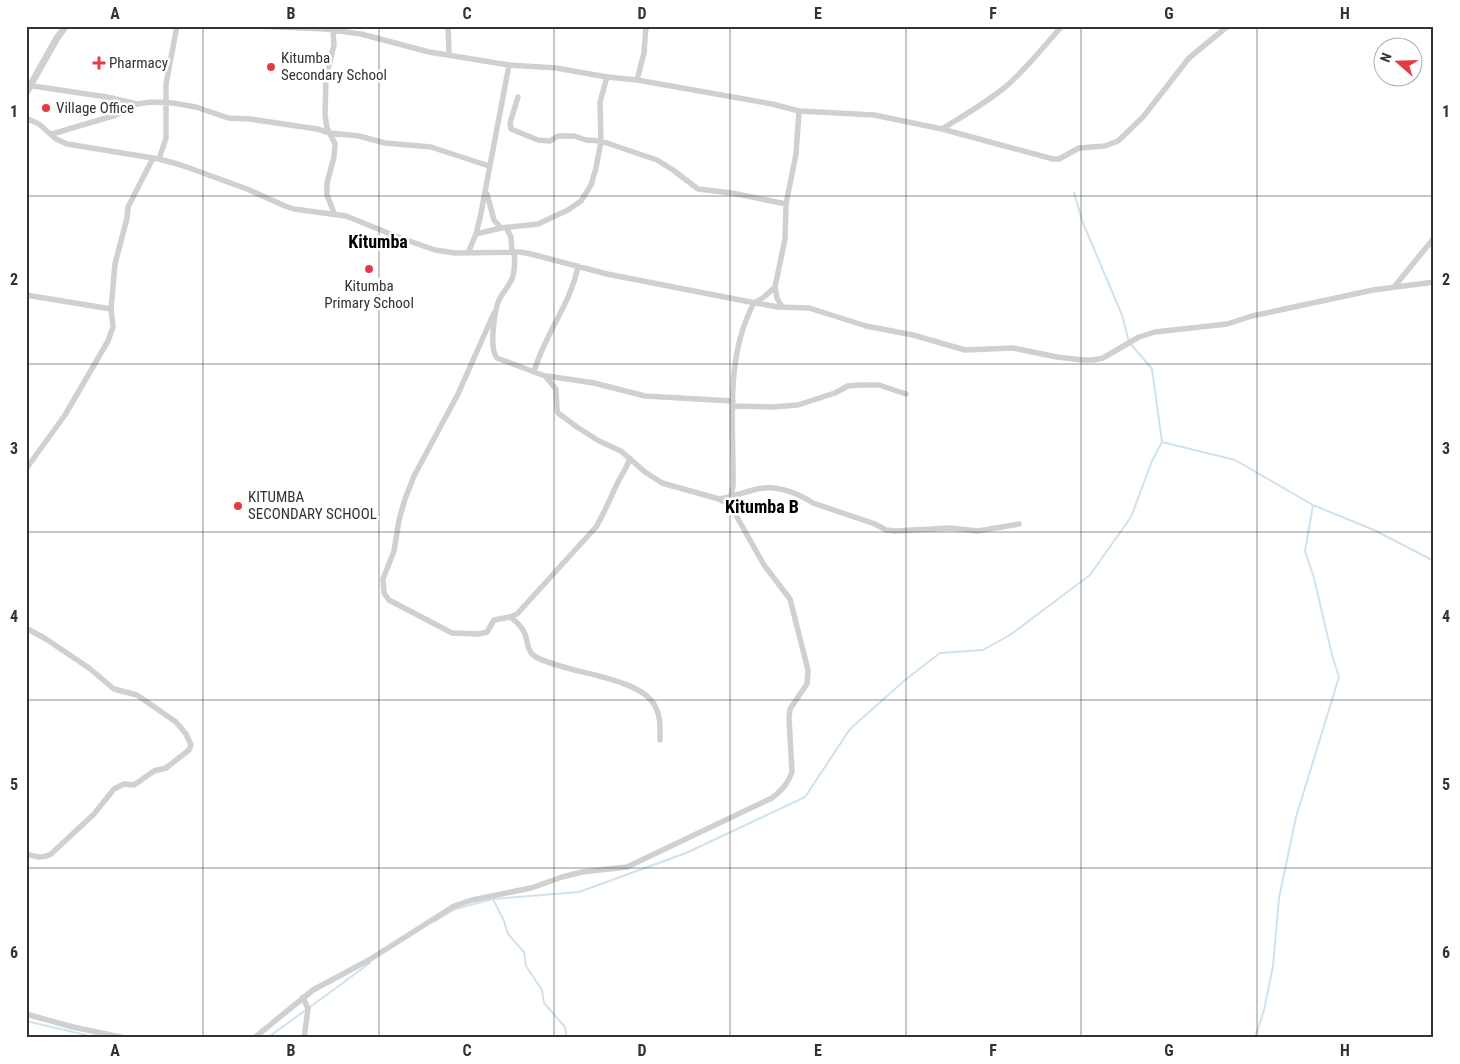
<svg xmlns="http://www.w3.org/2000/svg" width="1460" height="1064" font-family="'Roboto Condensed',sans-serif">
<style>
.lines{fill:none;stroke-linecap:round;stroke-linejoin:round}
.stream{stroke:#cfe2ee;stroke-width:2}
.minor{stroke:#d0d0d0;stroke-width:5.5}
.tertiary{stroke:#d0d0d0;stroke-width:7}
.grid{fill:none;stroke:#333;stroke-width:1;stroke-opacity:0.55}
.poi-dot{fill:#e63946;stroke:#fff;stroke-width:2}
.labels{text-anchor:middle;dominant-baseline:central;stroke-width:5;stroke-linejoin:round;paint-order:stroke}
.poi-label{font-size:15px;fill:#333;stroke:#fff;text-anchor:start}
.quarter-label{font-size:18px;font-weight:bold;fill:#000;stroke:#fff}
.neatline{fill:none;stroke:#333;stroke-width:2}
.grid-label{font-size:16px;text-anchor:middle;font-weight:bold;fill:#333}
</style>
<rect width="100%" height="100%" fill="#fff"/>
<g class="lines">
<!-- stream -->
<path class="stream" d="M1074,193L1083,223L1122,315L1129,342L1152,369L1162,442
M1313,505L1374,530L1434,561
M493,899L504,921L508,934L524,952L526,966L542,990L544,1003L565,1027L567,1038
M435,921L455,909L493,899L579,892L686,853L805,797L850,729L905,680L940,653L983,650L1010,635L1090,575L1131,517L1152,461L1162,442L1235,460L1313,505L1305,551L1314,578L1332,655L1339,677L1296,817L1279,898L1273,966L1264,1010L1255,1038
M310,1007L370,963
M26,1021L99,1038
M267,1038L306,1010"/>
<!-- minor -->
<path class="minor" d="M257,26L325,29L361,34L429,52L509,65L556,68L607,77L637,80L772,104L799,111L874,115L942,129L1053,159H1059L1079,148L1105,146L1118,141L1143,117L1189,58L1228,26
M448,26L449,54
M333,30L334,45L326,77L325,115L327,128L335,144L334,157L327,183V195L334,213
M637,80L644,53L646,26
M26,85L107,97L137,104
M518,97L510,123L511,129L538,140L550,141L558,136H574L586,140L601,141L657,160L673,170L698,189L732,193L786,204
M26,118L39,124L56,139L67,144L159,159L181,165L247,189L285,206L294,209L346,216L398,237L435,250L455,253L520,252L531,254L607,274L750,302L778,307L809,308L866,326L913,335L965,350L1013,348L1057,357L1082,360H1093L1103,358L1139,337L1155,332L1227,324L1252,316L1373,290L1434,282
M942,129C963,116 984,104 1004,88C1026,70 1043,47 1062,26
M52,134L116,115L137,104L151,102L173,103L196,107L228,118L250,119L317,129L330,133L359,136L385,143L431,147L489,166
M159,159L166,138V84L177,26
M487,194L494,220L501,228
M506,227L511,237L512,252
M476,234L501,228L538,224L568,210L581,201L591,185L596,168L601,141L600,102L607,77
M468,253L476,234L480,218L509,65
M1394,287L1434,238
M26,295L111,309
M782,307L777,298L775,287L785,239L786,204L796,154L799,111
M494,313L458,394L414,476L405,499L399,520L394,551L383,579L384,593L389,600L452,633L479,634L487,632L494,620L510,617L517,614L596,527C605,512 611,496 619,480C623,473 627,467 630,458
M534,372C544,335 571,304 578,266
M547,376L594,383L645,396L733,401
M733,406L772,407L798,405L835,393L848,386L859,385H879L906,394
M26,469L65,415L108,341L113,327L111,309L115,264L127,218L128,207L153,158
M719,499C732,497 744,492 757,489C776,485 797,493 813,503L875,524L886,530L895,531L950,528L978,531L1019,524
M730,500L733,486C734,426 724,358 754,303L764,297L775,287
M510,617C516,621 522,627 525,634C528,643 527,652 536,657C566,674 640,676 655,706C661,717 660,728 660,740
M26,628L46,639L89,668L114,689L137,695L176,722L186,734L191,745L189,750L166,768L154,771L134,785L124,784L114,789L94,814L51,854C42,859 36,857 26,854
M303,997L308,1009L304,1038
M26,1014L73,1027L125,1038
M254,1038L313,990L369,960L454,906L472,900L531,888L562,877L582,872L627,867L772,798C782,790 788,784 792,772L789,718L790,709L807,684L808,670L790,599L764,565L733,510L728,504L719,499L662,483L645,472L621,451L599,441L577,427L558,413L557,409L556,389L545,376L497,358C489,348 494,312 499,300C503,291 510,286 513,276C515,268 515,261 514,252"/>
<!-- tertiary -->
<path class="tertiary" d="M26,93L57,38L66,26"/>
</g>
<!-- grid -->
<path class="grid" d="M203,26V1038M379,26V1038M554,26V1038M730,26V1038M906,26V1038M1081,26V1038M1257,26V1038M26,196H1434M26,364H1434M26,532H1434M26,700H1434M26,868H1434"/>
<!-- markers -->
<g class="poi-dot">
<path d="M96.5 55.5h5v5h5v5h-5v5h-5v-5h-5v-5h5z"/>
<circle cx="271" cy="67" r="5"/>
<circle cx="46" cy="108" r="5"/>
<circle cx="369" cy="269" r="5"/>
<circle cx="238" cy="506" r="5"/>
</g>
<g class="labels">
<!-- poi labels -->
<g class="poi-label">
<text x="281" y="58">Kitumba<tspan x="281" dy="17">Secondary School</tspan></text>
<text x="109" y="63">Pharmacy</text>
<text x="56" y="108">Village Office</text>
<text x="369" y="286" text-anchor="middle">Kitumba<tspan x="369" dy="17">Primary School</tspan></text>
<text x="248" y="497">KITUMBA<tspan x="248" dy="17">SECONDARY SCHOOL</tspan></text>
</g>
<!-- quarter labels -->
<g class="quarter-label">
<text x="378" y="241">Kitumba</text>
<text x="762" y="506">Kitumba B</text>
</g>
</g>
<!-- border -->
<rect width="1460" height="1064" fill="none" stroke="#ffffff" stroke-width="55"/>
<!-- north arrow -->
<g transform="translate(1398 62) rotate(290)"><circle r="24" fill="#ffffff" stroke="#adadad"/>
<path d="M0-4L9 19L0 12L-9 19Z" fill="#e63946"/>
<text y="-8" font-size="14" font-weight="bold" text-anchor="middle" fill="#333333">N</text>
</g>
<rect x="28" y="28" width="1404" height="1008" class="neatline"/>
<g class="grid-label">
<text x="115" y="19">A</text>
<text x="291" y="19">B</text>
<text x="467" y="19">C</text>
<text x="642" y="19">D</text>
<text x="818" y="19">E</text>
<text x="993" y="19">F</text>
<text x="1169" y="19">G</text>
<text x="1345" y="19">H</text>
<text x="14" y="117">1</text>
<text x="1446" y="117">1</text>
<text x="14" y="285">2</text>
<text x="1446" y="285">2</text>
<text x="14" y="454">3</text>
<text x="1446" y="454">3</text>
<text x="14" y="622">4</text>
<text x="1446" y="622">4</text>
<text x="14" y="790">5</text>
<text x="1446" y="790">5</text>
<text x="14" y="958">6</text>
<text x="1446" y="958">6</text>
<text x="115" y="1056">A</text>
<text x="291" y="1056">B</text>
<text x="467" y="1056">C</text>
<text x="642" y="1056">D</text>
<text x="818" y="1056">E</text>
<text x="993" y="1056">F</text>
<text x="1169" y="1056">G</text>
<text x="1345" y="1056">H</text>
</g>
</svg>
